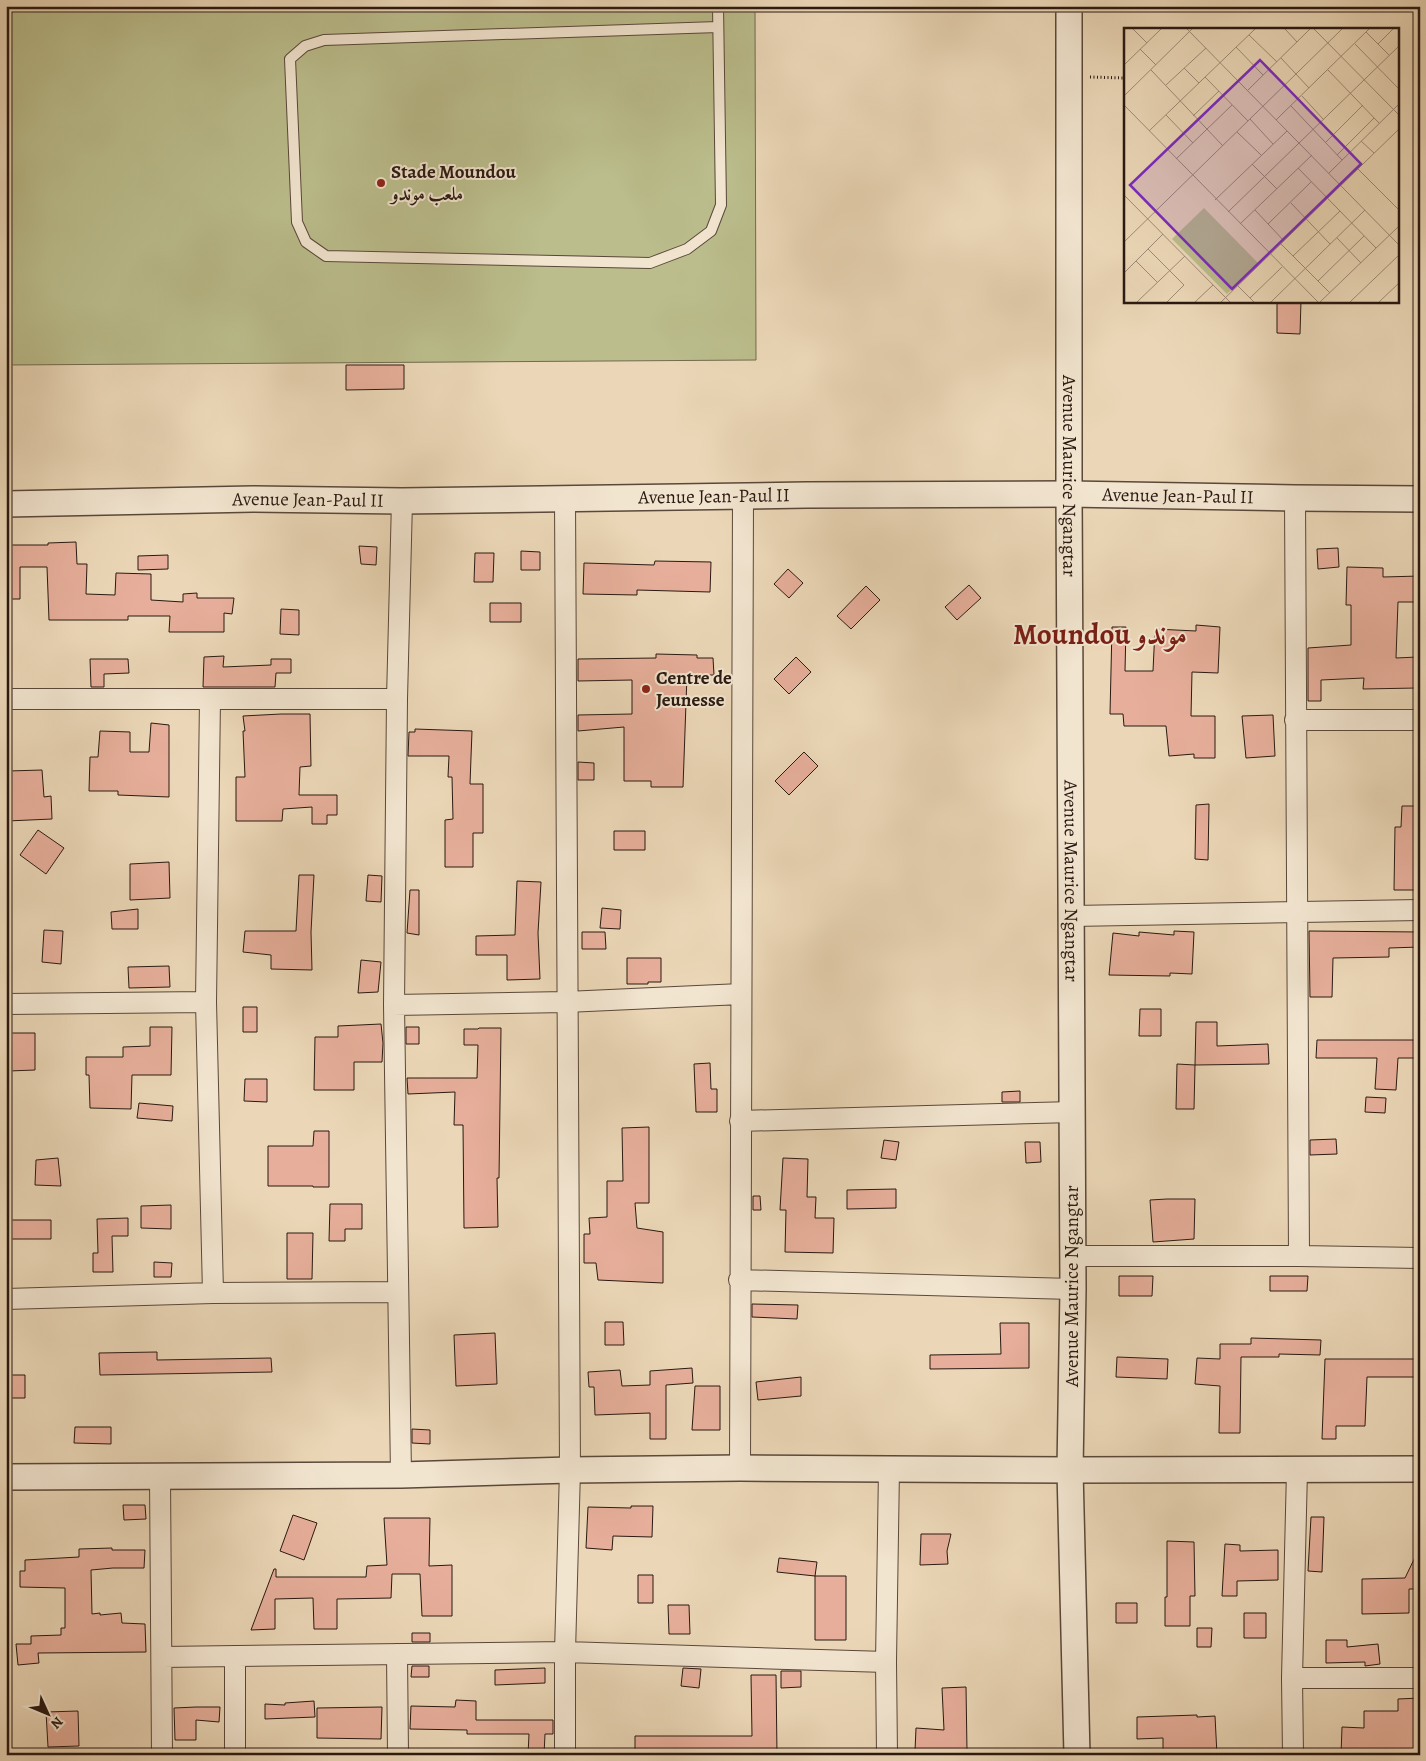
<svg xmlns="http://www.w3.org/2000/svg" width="1426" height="1761" font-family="Alegreya,Amiri,serif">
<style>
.grass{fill:#bbbd8c;stroke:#726b4e}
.building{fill:#e7af9b;stroke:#2a1911}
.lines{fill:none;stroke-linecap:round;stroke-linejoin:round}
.service-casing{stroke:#5a483a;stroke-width:12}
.minor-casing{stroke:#5a483a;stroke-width:22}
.tertiary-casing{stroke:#5a483a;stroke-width:28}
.path{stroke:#2a1911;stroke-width:3;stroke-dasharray:1 2.5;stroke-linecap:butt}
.service{stroke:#f2e5d0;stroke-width:10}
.minor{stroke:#f2e5d0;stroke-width:20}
.tertiary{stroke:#f2e5d0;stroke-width:25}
.poi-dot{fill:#8f2418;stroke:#f2e5d0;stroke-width:2}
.labels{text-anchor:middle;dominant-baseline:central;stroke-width:4;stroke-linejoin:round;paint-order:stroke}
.poi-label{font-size:19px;font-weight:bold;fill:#2a1911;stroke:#f2e5d0;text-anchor:start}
.street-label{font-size:19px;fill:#2a1911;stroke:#f2e5d0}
.town-label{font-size:29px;font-weight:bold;fill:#7a1f14;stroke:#f2e5d0}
.inset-road{fill:none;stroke:#9e8b75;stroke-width:1}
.view{fill:#7b2cbf;fill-opacity:0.15;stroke:#7b2cbf;stroke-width:2.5}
.inset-edge{fill:none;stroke:#2a1911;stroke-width:2.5}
</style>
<rect width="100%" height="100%" fill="#ebd7b7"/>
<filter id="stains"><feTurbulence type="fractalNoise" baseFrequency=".004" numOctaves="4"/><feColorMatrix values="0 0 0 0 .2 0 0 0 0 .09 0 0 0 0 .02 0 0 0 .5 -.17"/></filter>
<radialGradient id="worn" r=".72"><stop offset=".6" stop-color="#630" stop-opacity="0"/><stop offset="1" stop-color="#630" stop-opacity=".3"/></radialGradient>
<!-- grass -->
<path class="grass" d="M6,6H755L756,360L6,365Z"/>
<!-- building -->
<path class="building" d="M1277,301H1301L1300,334L1277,333Z
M346,365H404V389L346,390Z
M76,542L77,564H87L86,594L115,595L116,573L151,574V600L183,602V594L197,593V598H234L232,614L224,613V632H169L170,616H128V620H49L47,567H20V599H6V545H48V543Z
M359,546L377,547L376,565L361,564Z
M1338,548L1339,567L1318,569L1317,549Z
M521,551L540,552V570H521Z
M475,553H494L493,582H474Z
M168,555V569L138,570V556Z
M655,561L711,562L710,592L637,590V595L583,594L584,563L654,565Z
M1347,567L1383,568V577L1420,576V602H1398L1396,658L1417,657V688L1363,689L1364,678L1321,680V701H1308V648L1351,645V605H1346Z
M788,569L803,583L789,598L774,584Z
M969,585L981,598L957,620L945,607Z
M866,586L880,600L851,629L837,616Z
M490,603H521V622H490Z
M281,609L299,610V635L280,634Z
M1196,625L1220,627L1218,673L1192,672L1191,716H1215V758H1194V754L1169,756L1166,726H1124L1123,714H1110L1112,627H1126L1125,671H1153L1155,629L1196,631Z
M656,654L697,655V658H713L714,675H687L683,787H651V781H624V727L578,731V715L632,714V680L578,681V659L656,658Z
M224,656L223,667L271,665V659H291V673H276L275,687H203L204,657Z
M796,657L811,672L789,694L774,679Z
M90,659H128L129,673L104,674V687H91Z
M281,714H310L311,766L300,767L299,795H337V815H327V824H312V807L283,809L282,821H236V777H245L243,731H245L243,716Z
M1273,715L1275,756L1246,758L1242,716Z
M151,723L169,725V797L118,795V791H89L90,757H98L100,731L130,732V752H149Z
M415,729L472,731L470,784H483V833H473V867H445V820L453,819L452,777H448L449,756H408L409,732H415Z
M804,752L818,766L789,795L775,781Z
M578,762L594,763V780H578Z
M42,770L44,797L51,796L52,819L7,821L8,771Z
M1209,804L1208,860L1195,859L1196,805Z
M1402,806H1420V852H1415V890H1394L1395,827H1401Z
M38,830L64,848L46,874L20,855Z
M614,831H645V850H614Z
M169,862L170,898L130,900V864Z
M299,875H314L311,932L312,970L271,969V955L243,952L245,931H296Z
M368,875L382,876L381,902L366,901Z
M517,881L541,882L538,933L540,979L507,980V955H476V936L515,935Z
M410,890H419V935L407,933Z
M602,908L621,910L620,929L600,928Z
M138,909V929H112L111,912Z
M44,930L63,931L61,964L42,962Z
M1174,931L1194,932L1192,974L1170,973V976L1109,975L1113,933L1139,936V932L1174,935Z
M1309,931L1420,932V947L1389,948V957L1333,958L1332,997H1310Z
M582,932H605L606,949H582Z
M627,958H661V982H648V984H627Z
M361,960L381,962L378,992L358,993Z
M169,966L170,987L129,988L128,967Z
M243,1007H257V1032H243Z
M1140,1009H1161V1036H1139Z
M1196,1022H1217V1046L1268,1044L1269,1064L1195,1065Z
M381,1024L383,1043L382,1062H354V1090H314L315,1037H338V1026Z
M150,1027H172L171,1075H132L131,1109L90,1108L89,1075H86V1057H123V1047L150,1046Z
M406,1027H419V1044H406Z
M479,1028H501L499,1178H497L498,1227L464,1228L463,1125H454L455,1092L408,1094L407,1078H477L478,1045H464V1029H478Z
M8,1033H35V1070L9,1071Z
M1317,1040H1420V1058H1398L1396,1090L1375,1089L1377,1058H1316Z
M710,1063L711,1089H717V1112H696L694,1064Z
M1177,1064L1195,1065L1194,1109H1176Z
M245,1079H267V1102L244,1101Z
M1020,1091V1102H1002V1092Z
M1366,1097L1386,1098L1385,1113L1365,1112Z
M139,1103L173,1106L172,1121L137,1118Z
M649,1127V1203H635L637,1228L663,1232V1283L598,1280L596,1263H584V1234H590L589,1218L607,1217V1181H623L622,1128Z
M314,1131H329V1187H313V1186H268V1146H313Z
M1336,1139L1337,1154L1310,1155V1140Z
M884,1140L899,1142L896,1160L881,1158Z
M1025,1142H1040L1041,1162L1026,1163Z
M58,1158L61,1186L35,1185L36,1160Z
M783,1158L808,1159L807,1197H816L815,1218H834L833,1253L785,1252L786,1210H780Z
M896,1189V1208L847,1209V1190Z
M753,1196H760L761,1210H753Z
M1167,1199H1195L1194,1239L1153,1242L1150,1200Z
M330,1204H362V1229H345V1241H329Z
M171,1205V1229L141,1228V1206Z
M128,1218V1236H112L113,1272H93V1253H98L97,1219Z
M10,1220H51V1239H10Z
M287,1233H313L312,1279H287Z
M154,1262L172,1263L171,1277H154Z
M1119,1276H1153L1152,1296H1119Z
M1270,1276H1308L1307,1291H1270Z
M752,1304L798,1305L797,1319L752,1317Z
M605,1322H623L624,1345H605Z
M1000,1323H1029V1368L930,1369V1355L1001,1354Z
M495,1333L497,1384L456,1386L454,1335Z
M1251,1338L1321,1340L1320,1355L1279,1354V1357H1241L1240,1433H1219L1220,1386L1195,1384L1197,1358L1220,1359V1344H1251Z
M157,1352V1360L271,1358L272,1372L100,1375L99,1353Z
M1117,1357L1168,1359L1167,1379L1116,1377Z
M1325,1359H1416V1377H1367L1365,1426H1336V1439H1322Z
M692,1368L693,1383L666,1385V1439H650V1413L595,1415L594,1387H589L588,1372L620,1370L622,1386L650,1385V1371Z
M11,1375H25V1398H11Z
M801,1377V1396L758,1400L756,1382Z
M695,1386H720V1430H692Z
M75,1427H111V1444L74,1443Z
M412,1429L430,1430V1444L412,1443Z
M123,1505H145L146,1519L124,1520Z
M631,1506H653L652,1537L613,1536L612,1550L586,1548L588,1507L631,1508Z
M293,1515L317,1523L304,1560L280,1551Z
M1311,1517H1324L1322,1572L1308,1571Z
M384,1518H430L429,1566L452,1565V1616H422L420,1574H392L391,1598L337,1599V1629H314L313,1598L275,1599V1629L251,1630L274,1569H276V1577H366L367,1566L387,1565Z
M921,1534H951L947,1551L948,1564L920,1565Z
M1167,1541L1194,1542L1195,1596H1190V1626H1165V1597H1167Z
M1225,1544L1240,1545V1551L1278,1550V1580L1237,1581V1596H1222Z
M112,1548V1550H145L144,1568H113L91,1570L92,1614L100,1613V1615L121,1613L122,1623L145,1624L146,1652L38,1653L39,1663L18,1665L16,1644H31V1636L61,1635V1628H65V1588L20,1587V1571H25V1560L79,1557V1549Z
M1419,1549L1420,1589H1409V1613L1362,1614V1579L1405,1578Z
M779,1558L817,1562L815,1576L777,1572Z
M638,1575H653V1603H638Z
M815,1576H846V1640H815Z
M1116,1603H1137V1623H1116Z
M668,1605H689L690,1634H669Z
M1244,1613H1266V1638H1244Z
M1197,1628H1212L1211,1647H1197Z
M412,1633H430V1642H412Z
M1326,1640H1347V1647L1378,1644L1380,1664L1365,1666V1662L1326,1663Z
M412,1666H429V1677H411Z
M545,1668V1683L495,1685V1670Z
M683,1668L701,1669L699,1688L681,1686Z
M781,1671H801V1687L781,1688Z
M751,1675H776L777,1755L635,1754V1736H752Z
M966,1687L967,1751H915L916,1728L944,1730L942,1688Z
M1420,1698V1755H1341L1342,1727L1364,1728V1711H1398V1699Z
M456,1700L476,1701V1720H553V1734H545L544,1755H528L529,1734H467V1730L410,1729L411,1706L455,1707Z
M314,1701L315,1717L265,1719V1704L285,1705V1703Z
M196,1707H220L219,1722L196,1720V1740H175L174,1708Z
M382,1707L381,1739L317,1738V1708Z
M78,1711L79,1746L48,1747L46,1712Z
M1197,1715V1717L1215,1716L1217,1755H1163V1738L1137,1739V1717Z"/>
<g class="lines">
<!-- service casing -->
<g class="service-casing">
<path id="service" d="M718,6L721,205L711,231L687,249L650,263L326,256L306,242L297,222L290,59L305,46L324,40L718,27"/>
</g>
<!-- minor casing -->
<g class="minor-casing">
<path id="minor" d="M1295,498L1299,1256
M565,499L570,1470L565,1652V1755
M6,699H397
M210,699L206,1002L213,1293
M1295,720H1420
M1072,916L1420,910
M6,1004L206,1002
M394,1005L566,1002L741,994
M740,1121L1073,1112
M1073,1256H1299L1420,1258
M739,1280L1073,1289
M6,1299L213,1293L398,1292
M740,1468L743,496
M401,1475L394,1005L397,699L402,501
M160,1477L162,1755
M397,1654L398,1755
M235,1656V1755
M162,1657L565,1652L886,1662
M1292,1678H1420
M887,1755L886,1662L889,1469
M1293,1755L1292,1678L1297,1470"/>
</g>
<!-- tertiary casing -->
<g class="tertiary-casing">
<g id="tertiary">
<path id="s1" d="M1069,6V494L1073,1289L1070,1470L1077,1755"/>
<path id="s2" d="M6,504L253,499L402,501L807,495L1069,494L1295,498L1420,499"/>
<path d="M6,1477L401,1475L570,1470L740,1468L1070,1470L1420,1469"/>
</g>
</g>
<!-- path -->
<path class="path" d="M1090,77L1125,78"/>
<!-- service -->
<use href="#service" class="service"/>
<!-- minor -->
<use href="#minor" class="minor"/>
<!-- tertiary -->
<use href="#tertiary" class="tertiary"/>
</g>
<!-- markers -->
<g class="poi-dot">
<circle cx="381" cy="183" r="5"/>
<circle cx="646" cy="689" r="5"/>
</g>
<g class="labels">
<!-- poi labels -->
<g class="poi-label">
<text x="391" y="172">Stade Moundou<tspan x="391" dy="22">ملعب موندو</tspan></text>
<text x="656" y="678">Centre de<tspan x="656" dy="22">Jeunesse</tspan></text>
</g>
<!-- street labels -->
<g class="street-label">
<text stroke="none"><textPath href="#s1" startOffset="470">Avenue Maurice Ngangtar</textPath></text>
<text stroke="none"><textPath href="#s2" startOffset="1172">Avenue Jean-Paul II</textPath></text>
<text stroke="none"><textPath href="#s2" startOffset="708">Avenue Jean-Paul II</textPath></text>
<text stroke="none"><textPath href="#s2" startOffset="302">Avenue Jean-Paul II</textPath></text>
<text stroke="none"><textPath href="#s1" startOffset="875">Avenue Maurice Ngangtar</textPath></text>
<text transform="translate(1072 1286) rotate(-90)">Avenue Maurice Ngangtar</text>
</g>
<!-- town labels -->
<g class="town-label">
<text x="1100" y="634">Moundou موندو</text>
</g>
</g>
<!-- overview -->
<g transform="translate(1124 28)">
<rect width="275" height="275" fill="#ebd7b7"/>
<path d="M80,180L135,236L103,266L48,211Z" fill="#bbbd8c"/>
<path class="inset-road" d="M9,1L23,15M63,1L275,217M161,1L173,14M190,1L275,87M242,4L265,27M125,7L153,34M231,16L275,61M254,16L269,1M112,19L139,47M16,21L32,37M157,30L185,60M0,37L37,1M60,40L75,55M27,42L99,118M204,42L255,95M81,49L124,93M42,57L82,20M124,62L186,1M0,68L68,1M178,68L200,92M0,77L194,274M167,78L218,132M42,87L69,115M69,88L95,63M126,91L149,116M152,92L245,1M25,103L131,1M113,104L137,127M237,113L250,125M201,115L239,77M213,127L250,90M52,131L108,77M128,136L153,161M174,140L252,220M234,141L275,182M205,145L275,76M0,167L106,274M91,172L163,103M167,175L206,216M131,182L160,213M104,184L275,18M116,196L188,127M144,196L187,154M213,210L237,235M0,214L218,1M157,216L206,265M24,221L60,257L43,274M169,228L216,183M12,233L33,254M0,245L39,206M194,253L240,208M114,258L130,274M126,270L158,239M13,274L61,228M71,274L89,257M97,274L275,101M147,274L241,182M196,274L275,198M226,274L275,227M255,274L275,255"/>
<path class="view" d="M136,32L237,136L108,261L6,157Z"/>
<rect width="275" height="275" class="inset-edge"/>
</g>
<!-- margin -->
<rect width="1426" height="1761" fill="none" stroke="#ebd7b7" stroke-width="25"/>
<rect x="8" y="8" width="1411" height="1746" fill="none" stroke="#2a1911" stroke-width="2.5"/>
<rect x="12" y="12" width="1401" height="1736" fill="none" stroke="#2a1911"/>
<!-- north arrow -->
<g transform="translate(48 1714) rotate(134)" stroke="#f2e5d0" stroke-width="4" paint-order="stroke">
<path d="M0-4L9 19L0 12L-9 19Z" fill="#2a1911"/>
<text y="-8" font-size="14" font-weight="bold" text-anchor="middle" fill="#2a1911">N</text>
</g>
<rect width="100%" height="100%" filter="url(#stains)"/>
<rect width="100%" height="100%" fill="url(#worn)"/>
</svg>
